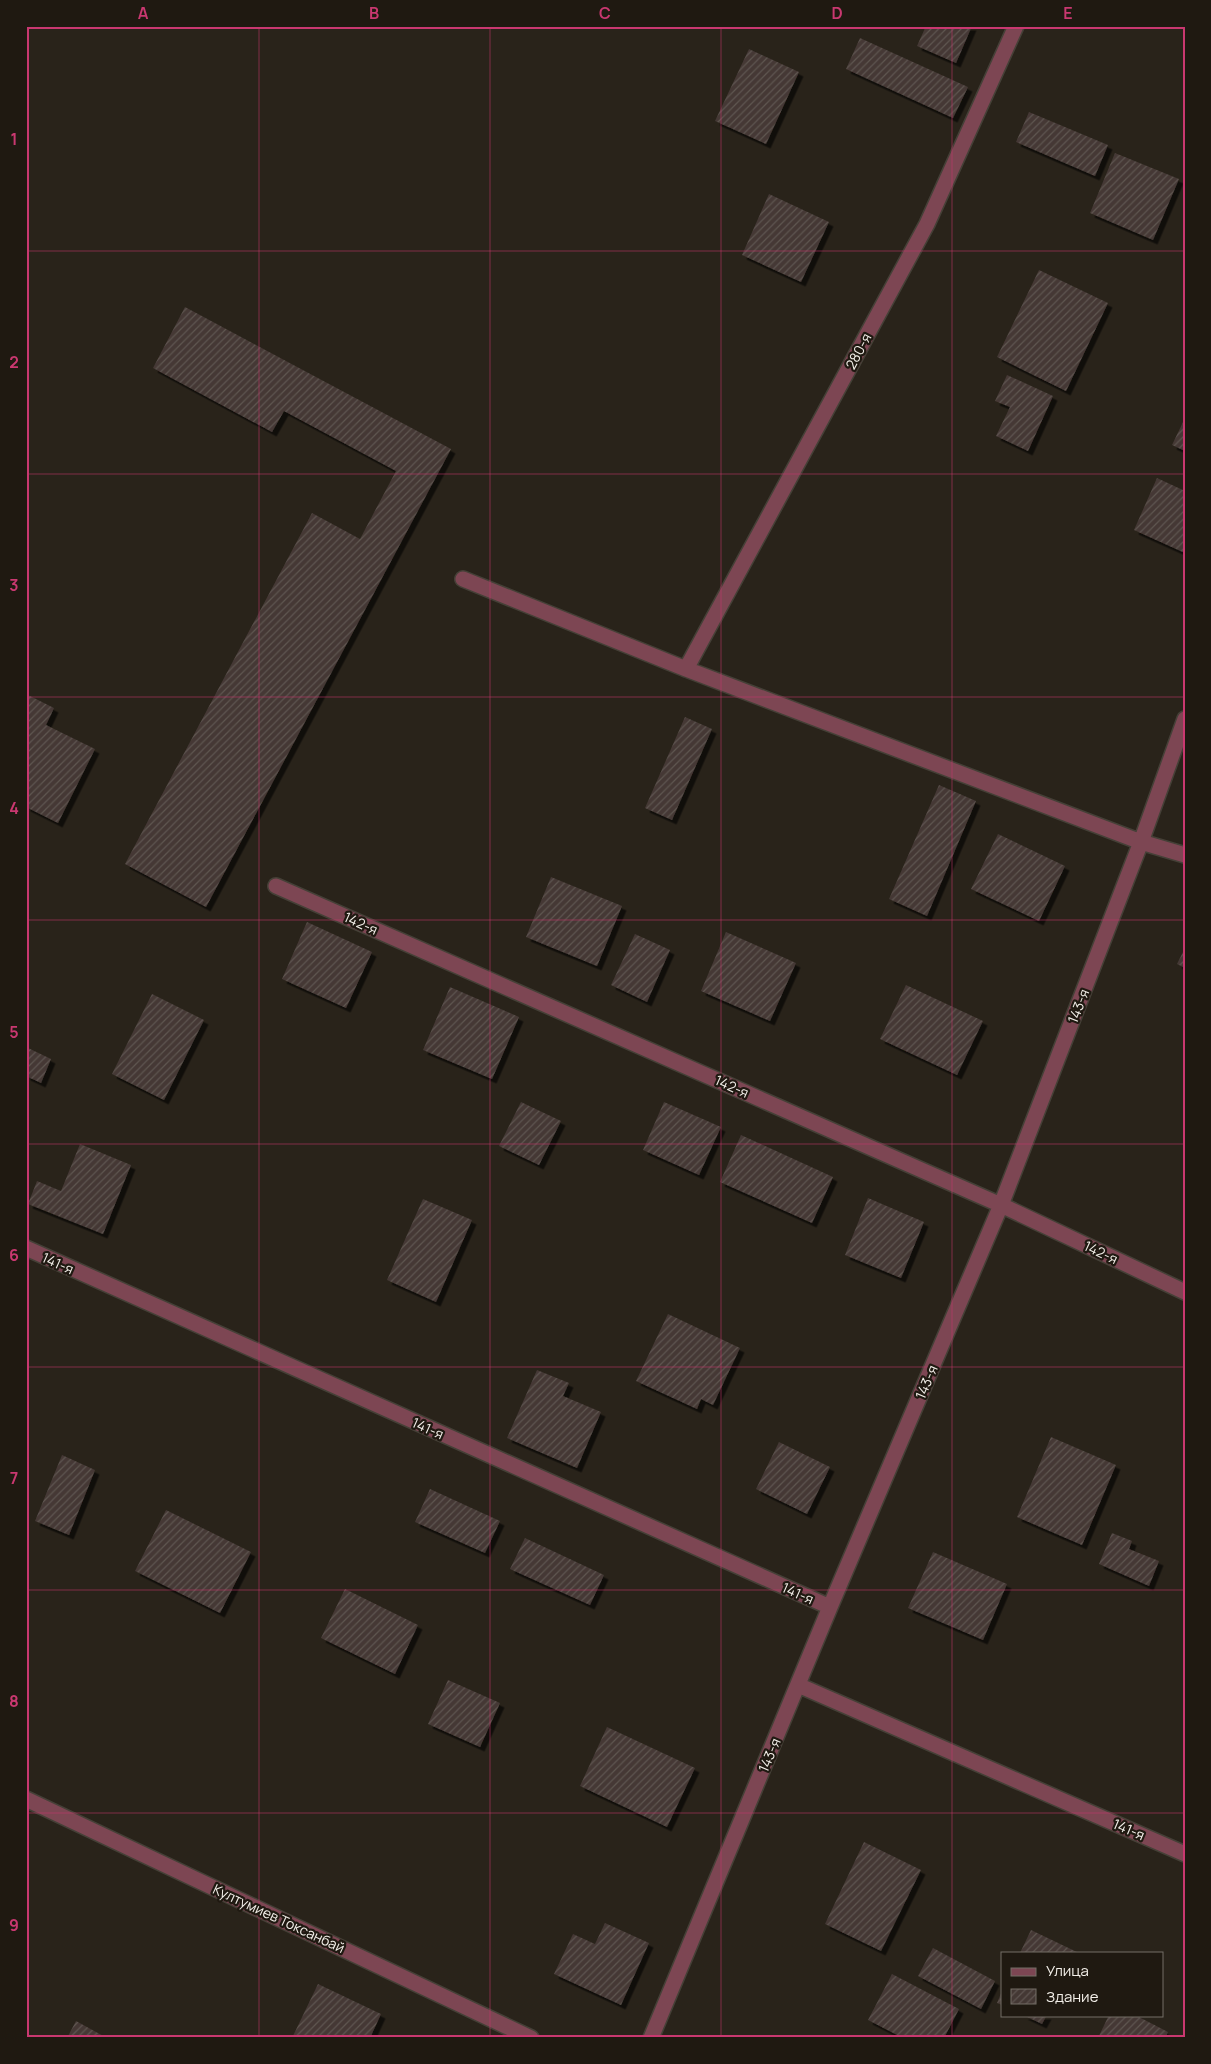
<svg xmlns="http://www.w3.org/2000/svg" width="1211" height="2064" font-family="Manrope,sans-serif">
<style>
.building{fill:url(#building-hatch);filter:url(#shadow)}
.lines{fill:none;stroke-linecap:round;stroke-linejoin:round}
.minor-casing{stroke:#454037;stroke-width:18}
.minor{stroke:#7d4653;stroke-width:15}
.grid{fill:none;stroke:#c93870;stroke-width:1;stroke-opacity:0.55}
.labels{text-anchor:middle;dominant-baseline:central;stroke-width:4.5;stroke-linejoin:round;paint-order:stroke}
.street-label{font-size:14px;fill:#f3efe9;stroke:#1f1911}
.neatline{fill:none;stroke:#c93870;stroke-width:2}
.grid-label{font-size:16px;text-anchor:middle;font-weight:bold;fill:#c93870}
</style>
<defs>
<pattern id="building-hatch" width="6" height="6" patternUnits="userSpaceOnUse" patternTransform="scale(1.25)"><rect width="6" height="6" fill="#443834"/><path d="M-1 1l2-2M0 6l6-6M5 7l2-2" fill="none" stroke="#5f5551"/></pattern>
<filter id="shadow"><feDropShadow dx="4.5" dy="4.5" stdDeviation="0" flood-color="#0009"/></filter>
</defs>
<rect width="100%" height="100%" fill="#29231a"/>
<!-- building -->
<path class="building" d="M926,26H972L956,63L917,46Z
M860,38L968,87L953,118L846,69Z
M749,49L799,72L766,144L715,121Z
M1029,112L1108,145L1095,176L1016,142Z
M1115,153L1179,179L1153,240L1090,213Z
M769,194L829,222L801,282L742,255Z
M1039,270L1108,303L1066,391L997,357Z
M185,307L451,449L206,907L125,864L312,513L360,539L396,471L284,411L272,432L153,368Z
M1007,375L1053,396L1028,451L996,436L1010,407L995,401Z
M1185,418V451L1172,445Z
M1157,478L1185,491V553L1134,530Z
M26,694L54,708L46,725L95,749L58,823L26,807Z
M685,717L712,729L672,820L645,808Z
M939,785L976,801L927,916L889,899Z
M998,834L1065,866L1039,921L971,889Z
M551,877L622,906L597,966L526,937Z
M307,922L372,952L346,1008L282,979Z
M726,932L796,963L770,1021L701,991Z
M635,934L670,950L647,1002L611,985Z
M1185,948V968L1177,964Z
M906,985L983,1021L957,1075L880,1039Z
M450,987L519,1017L492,1079L423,1050Z
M152,994L204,1020L164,1100L112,1074Z
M26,1047L51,1059L41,1083L26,1076Z
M521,1102L561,1121L539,1165L499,1146Z
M664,1102L721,1127L699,1175L643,1150Z
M741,1135L833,1177L812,1223L720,1182Z
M80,1144L131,1165L103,1234L28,1204L37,1181L61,1191Z
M868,1198L924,1222L901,1278L845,1255Z
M423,1199L472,1220L436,1302L387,1280Z
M668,1314L740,1348L713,1405L701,1399L697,1409L636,1381Z
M537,1370L569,1383L563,1396L601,1412L577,1468L507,1438Z
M1051,1437L1116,1465L1082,1545L1017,1517Z
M779,1442L830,1467L807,1514L756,1489Z
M62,1455L95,1470L69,1535L35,1521Z
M430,1489L500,1521L485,1553L415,1522Z
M166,1510L251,1552L220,1613L135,1571Z
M1112,1533L1132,1541L1129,1549L1159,1561L1149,1586L1099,1564Z
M525,1538L604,1575L590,1605L510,1569Z
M933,1552L1007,1584L983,1640L908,1608Z
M345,1589L418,1625L395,1674L321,1638Z
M448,1680L500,1703L480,1747L428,1724Z
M607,1727L695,1768L667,1827L580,1786Z
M864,1842L921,1870L881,1951L825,1924Z
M605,1923L649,1943L621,2005L554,1974L573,1934L595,1944Z
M1031,1930L1079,1953H1020Z
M933,1948L995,1981L981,2009L918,1976Z
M892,1974L959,2009L944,2038H903L868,2020Z
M318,1984L381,2014L370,2038H292Z
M1002,1991V2005L997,2003Z
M1023,2015H1047L1042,2024Z
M1109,2015H1135L1168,2032L1165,2038H1098Z
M76,2021L107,2038H67Z"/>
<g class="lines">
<!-- minor casing -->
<g class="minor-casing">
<path id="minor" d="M463,579L686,669L1141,842L1185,855
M686,669L927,224L1016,26
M276,886L1001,1205L1185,1292
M26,1248L830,1607
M798,1685L1185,1854
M26,1799L531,2038
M651,2038L830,1607L1001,1205L1141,842L1185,719"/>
</g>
<!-- minor -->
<use href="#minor" class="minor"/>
</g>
<!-- grid -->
<path class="grid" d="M259,26V2038M490,26V2038M721,26V2038M952,26V2038M26,251H1185M26,474H1185M26,697H1185M26,920H1185M26,1144H1185M26,1367H1185M26,1590H1185M26,1813H1185"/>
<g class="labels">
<!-- street labels -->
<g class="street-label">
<text transform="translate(858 351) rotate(-62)">280-я</text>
<text transform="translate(361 923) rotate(24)">142-я</text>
<text transform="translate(1078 1006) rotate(-69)">143-я</text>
<text transform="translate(732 1086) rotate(24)">142-я</text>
<text transform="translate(1101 1252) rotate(25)">142-я</text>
<text transform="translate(58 1263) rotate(24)">141-я</text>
<text transform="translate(926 1382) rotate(-67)">143-я</text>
<text transform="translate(428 1428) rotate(24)">141-я</text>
<text transform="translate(798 1593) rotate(24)">141-я</text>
<text transform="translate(769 1755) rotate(-67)">143-я</text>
<text transform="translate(1129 1829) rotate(23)">141-я</text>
<text transform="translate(279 1918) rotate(25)">Култумиев Токсанбай</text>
</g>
</g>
<!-- border -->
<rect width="1211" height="2064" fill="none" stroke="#1f1911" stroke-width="55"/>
<!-- legend -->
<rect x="1001" y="1952" width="162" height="65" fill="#1f1911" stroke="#746f67"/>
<rect x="1011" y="1968" width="25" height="8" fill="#7d4653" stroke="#746f67"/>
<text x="1046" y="1976" font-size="15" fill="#f3efe9">Улица</text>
<rect x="1011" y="1989" width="25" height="15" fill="url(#building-hatch)" stroke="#746f67"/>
<text x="1046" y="2002" font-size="15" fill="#f3efe9">Здание</text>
<rect x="28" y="28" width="1156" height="2008" class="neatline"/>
<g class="grid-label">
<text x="143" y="19">A</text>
<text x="374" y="19">B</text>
<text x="605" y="19">C</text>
<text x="837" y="19">D</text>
<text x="1068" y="19">E</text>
<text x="14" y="145">1</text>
<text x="14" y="368">2</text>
<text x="14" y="591">3</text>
<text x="14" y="814">4</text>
<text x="14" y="1038">5</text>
<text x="14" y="1261">6</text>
<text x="14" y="1484">7</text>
<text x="14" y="1707">8</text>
<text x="14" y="1931">9</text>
</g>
</svg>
